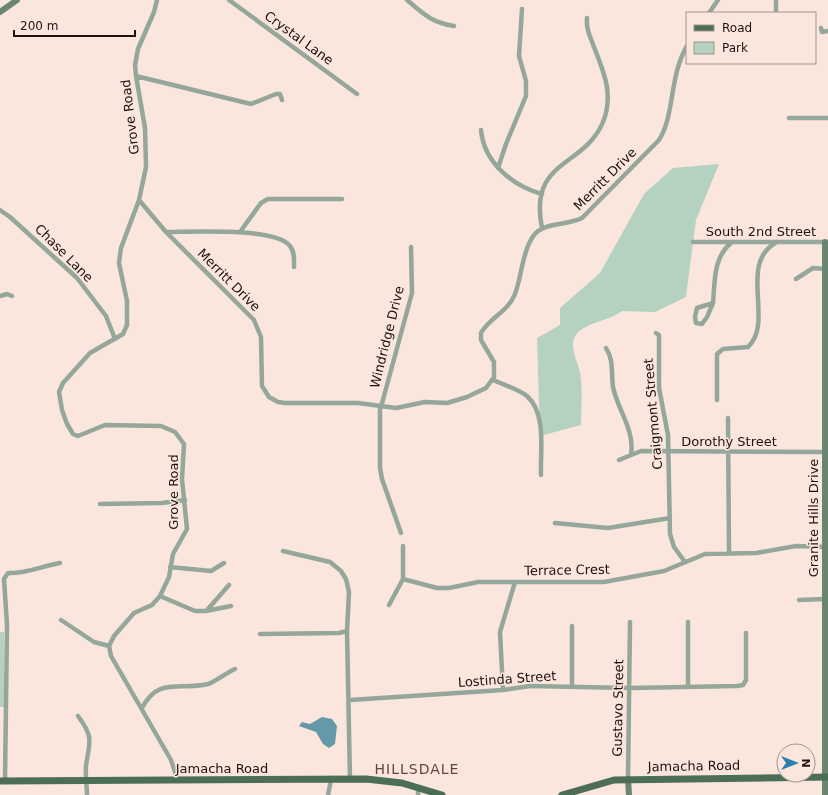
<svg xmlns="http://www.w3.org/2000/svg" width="828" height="795" font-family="'DejaVu Sans',sans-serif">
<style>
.green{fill:#b4d2bf}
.water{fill:#6399a9}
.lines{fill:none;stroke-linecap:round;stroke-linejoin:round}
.street{stroke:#94a79a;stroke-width:4.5}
.secondary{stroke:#6a8673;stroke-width:6}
.primary{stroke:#4c6e57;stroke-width:7}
.labels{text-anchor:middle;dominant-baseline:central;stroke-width:3;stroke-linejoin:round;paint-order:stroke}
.street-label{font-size:13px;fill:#1e120e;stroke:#fbe6de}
.neighbourhood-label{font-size:14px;letter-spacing:1px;fill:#62463b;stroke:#fbe6de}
</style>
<rect width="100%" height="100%" fill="#fbe6de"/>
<!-- green -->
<path class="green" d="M719,164L696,220L686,297L655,312L622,311C610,321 585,322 576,335C568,346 578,361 580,373C583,389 581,409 581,425L540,436L537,338L560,325V308L600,273L644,194L673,168Z
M0,632H4V707H0Z"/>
<!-- water -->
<path class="water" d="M322,717L332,719L337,726L335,744L329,748L323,744L316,732L299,726L302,722L310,724Z"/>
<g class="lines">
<!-- street -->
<path class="street" d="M157,0L154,12L138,49L135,65L136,76L145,128L146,167L139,200L121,248L119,263L127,301V325L123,334L90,353L63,383L59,392L62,410L67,424L73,434L78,436L105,425L161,426L175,432L184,444L182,479L187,529L173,554L169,577L160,596L152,605L134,613L114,636L109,646L111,656L171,760L178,781
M229,0L357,94
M407,0C425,15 431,22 454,26
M709,13L718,0
M776,13V0
M821,28L822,32L828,31
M136,76L251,104L276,94H280L282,100
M789,118H828
M481,130C484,163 513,186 542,194
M498,168L506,144L526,96V81L519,56L522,9
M139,200L166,232L254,320L261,337L262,386L269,397L278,402L285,403H358L396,408L425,402L447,403L467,397L486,388L494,377V362L481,340V333C489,318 508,312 515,294C522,276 523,243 538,231C550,222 569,225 582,218L659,140C675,115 669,76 687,46
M0,210L10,217L77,278L106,316L115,339
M542,228C528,159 584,168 603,122C614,95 604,72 594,47C590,36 586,29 587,18
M166,232C191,232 275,227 290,246C295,252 294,260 294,267
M240,232L261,203L268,199H342
M693,242H828
M796,279L813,268L824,269
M0,296L7,294L12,296
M713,303L707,317L702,324L696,323L695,317L697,308L713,303C715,281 713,257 732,242
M656,333L659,335V388L668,435L670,534L674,547L685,562
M606,348C614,360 611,373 613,387C618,411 635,430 631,455
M493,380C504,385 518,389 527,396C547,414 540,451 541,475
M717,400V354L723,349L748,347C775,322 737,263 777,242
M380,407V468L382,479L401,533
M381,407L412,293L411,247
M728,418L729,553
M619,460L641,451L828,452
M100,504L162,503L185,500
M555,523L608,528L670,518
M283,551L330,562L341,571L346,579L349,592L347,631L350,780
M170,567L211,571L224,563
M403,579L437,588H449L478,582H604L664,571L705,554L756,553L796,546L828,547
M160,596L195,611H206L231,606
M799,600L825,599
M389,605L403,579V546
M208,609L229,585
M61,620L94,642L109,646
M572,626V687
M260,634L339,633L347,631
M688,687V622
M503,690L500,632L515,582
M350,700L503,690L530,686L630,688L737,686L743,685L746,680V633
M142,708C159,676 180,691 208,684C215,682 226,673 235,669
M78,716C95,739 89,742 86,766C85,776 87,786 87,795
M628,779L630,622
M5,781L7,625L4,579L8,573C26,574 42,566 60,563
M328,795L331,780
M418,795V788"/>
<!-- secondary -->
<path class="secondary" d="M0,12L17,0
M825,242V795
M628,779L629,795"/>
<!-- primary -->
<path class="primary" d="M0,781L366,779L402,783L442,795
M562,795L614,780L828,777"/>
</g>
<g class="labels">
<!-- street labels -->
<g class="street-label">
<text transform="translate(299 38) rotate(36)">Crystal Lane</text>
<text transform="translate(130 117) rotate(-97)">Grove Road</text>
<text transform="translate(605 179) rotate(-45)">Merritt Drive</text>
<text x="761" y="231">South 2nd Street</text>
<text transform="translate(64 253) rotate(45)">Chase Lane</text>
<text transform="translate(229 280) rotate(45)">Merritt Drive</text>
<text transform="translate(387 337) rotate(-76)">Windridge Drive</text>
<text transform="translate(653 414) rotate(-95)">Craigmont Street</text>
<text x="729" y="441">Dorothy Street</text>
<text transform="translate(173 492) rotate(-90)">Grove Road</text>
<text transform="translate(813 518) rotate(-90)">Granite Hills Drive</text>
<text transform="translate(567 570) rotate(-1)">Terrace Crest</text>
<text transform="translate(507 679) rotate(-4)">Lostinda Street</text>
<text transform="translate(618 708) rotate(-89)">Gustavo Street</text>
<text transform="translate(694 766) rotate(-1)">Jamacha Road</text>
<text x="222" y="768">Jamacha Road</text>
</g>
<!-- neighbourhood labels -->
<g class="neighbourhood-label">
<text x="417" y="769">HILLSDALE</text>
</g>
</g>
<!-- legend -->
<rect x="686" y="12" width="130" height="52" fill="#fbe6de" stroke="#a3918b"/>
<rect x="694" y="25" width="20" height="6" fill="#4c6e57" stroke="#a3918b"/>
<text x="722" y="32" font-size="12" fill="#1e120e">Road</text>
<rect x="694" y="42" width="20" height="12" fill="#b4d2bf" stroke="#a3918b"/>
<text x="722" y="52" font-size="12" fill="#1e120e">Park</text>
<!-- north arrow -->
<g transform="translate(796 763) rotate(90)"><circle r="19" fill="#fbe6de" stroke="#a3918b"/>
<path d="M0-3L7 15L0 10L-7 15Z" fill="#2a80af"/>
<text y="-6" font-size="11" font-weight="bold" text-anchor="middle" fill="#1e120e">N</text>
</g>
<!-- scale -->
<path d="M14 30v6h121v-6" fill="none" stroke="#1e120e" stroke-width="2"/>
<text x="20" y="30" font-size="12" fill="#1e120e" stroke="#fbe6de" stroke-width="3" paint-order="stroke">200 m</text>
</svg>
